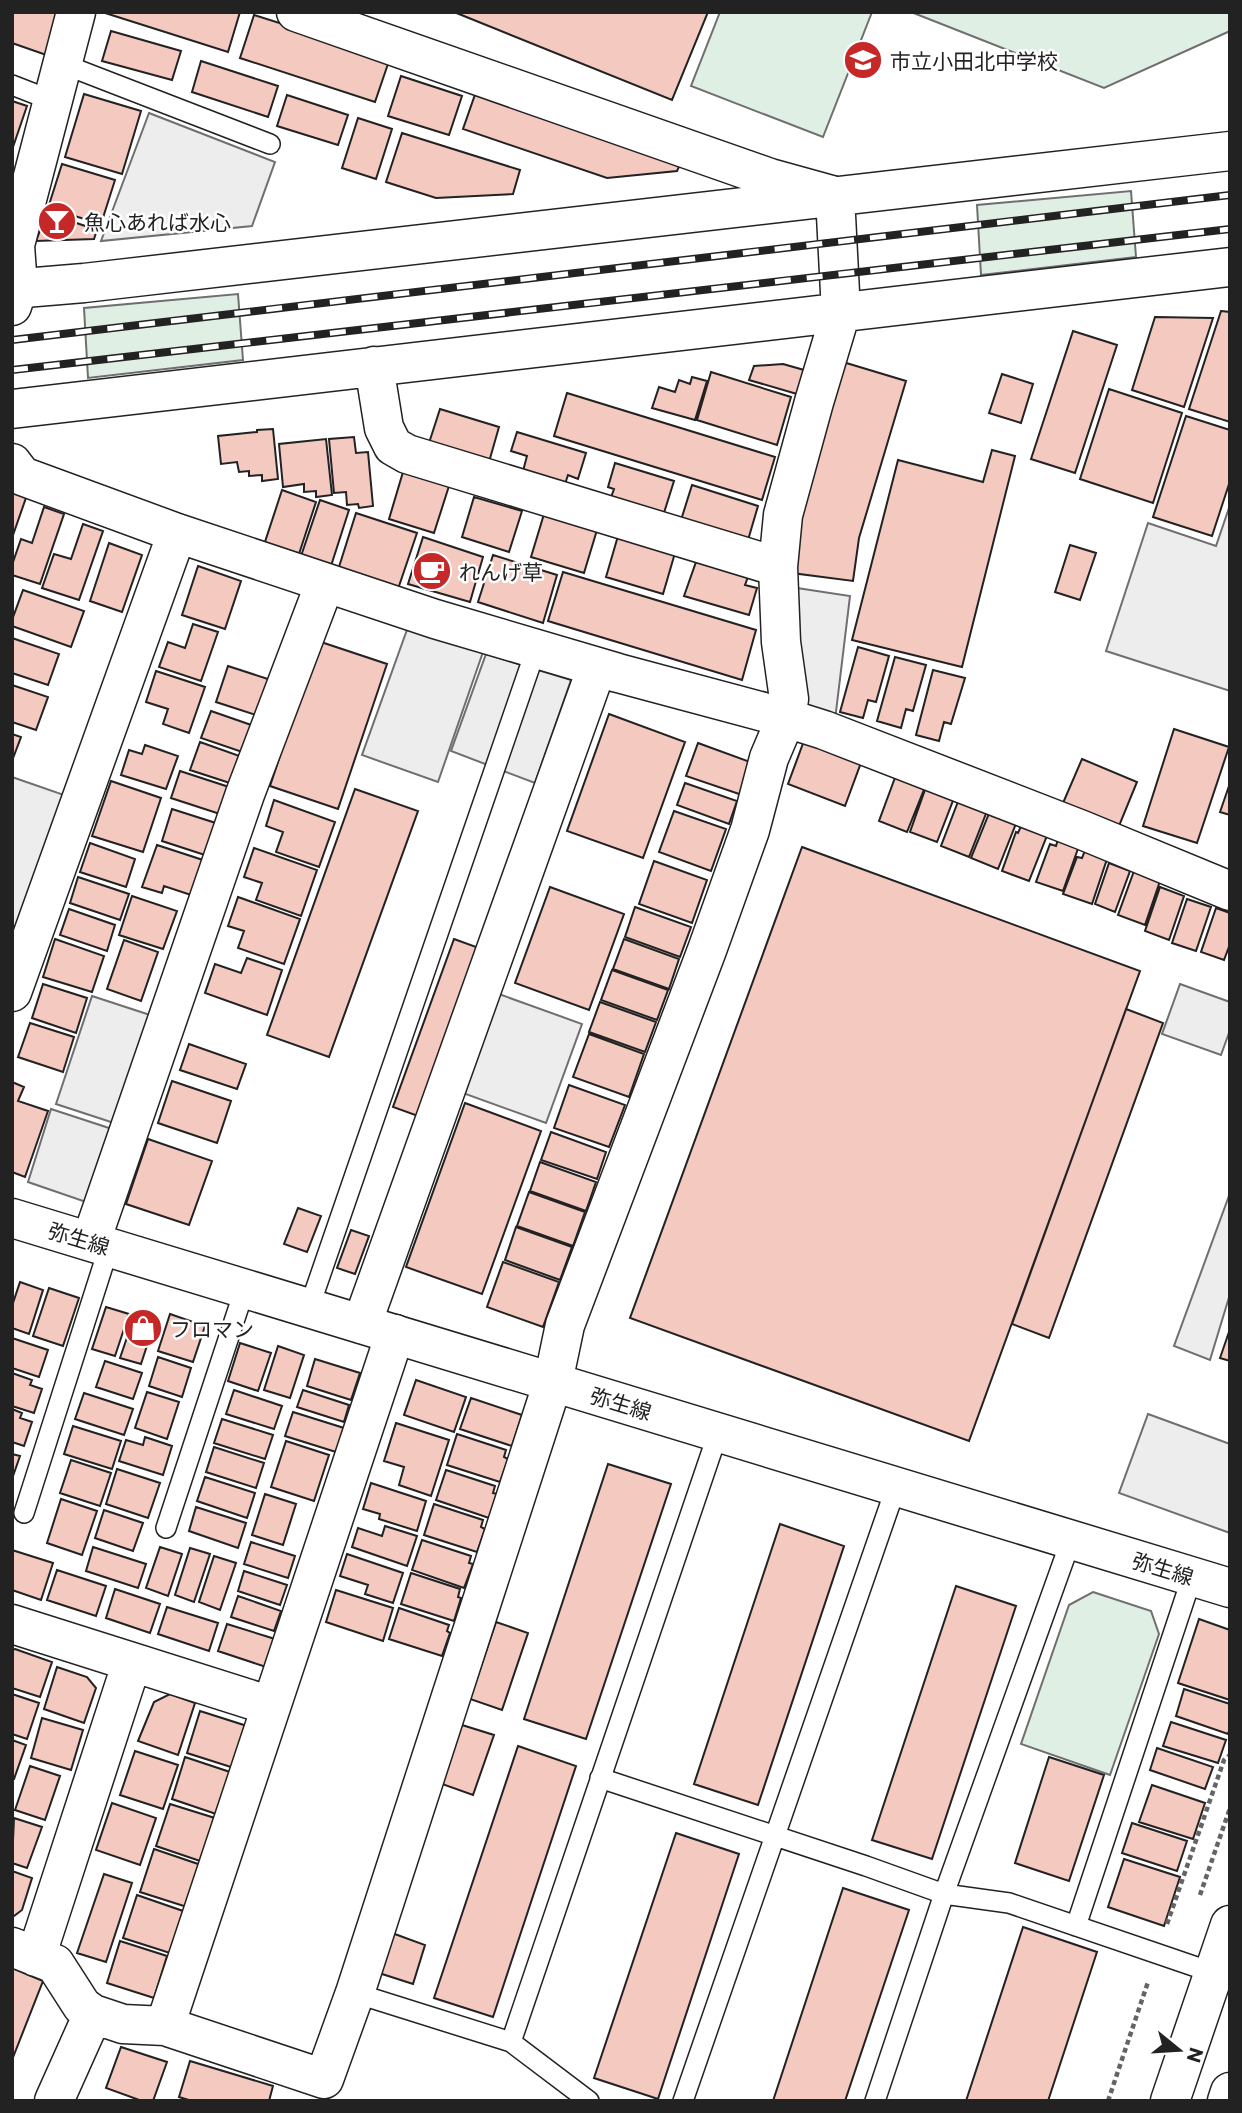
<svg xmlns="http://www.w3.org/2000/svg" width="1242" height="2113" font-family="Commissioner,'Noto Sans JP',sans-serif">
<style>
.green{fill:#e0efe3;stroke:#6f6f6f;stroke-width:2}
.parking{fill:#ededed;stroke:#6f6f6f;stroke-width:2}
.building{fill:#f3c9c0;stroke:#222;stroke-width:2}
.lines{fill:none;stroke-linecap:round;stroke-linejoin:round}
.lane-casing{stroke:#222;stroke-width:22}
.street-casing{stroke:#222;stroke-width:41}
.secondary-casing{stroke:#222;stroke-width:41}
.path{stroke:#646464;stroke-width:4.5;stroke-dasharray:5 3.5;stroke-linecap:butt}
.lane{stroke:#fff;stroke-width:19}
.street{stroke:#fff;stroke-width:38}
.secondary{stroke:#fff;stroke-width:38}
.rail-casing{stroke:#222;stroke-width:8}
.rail{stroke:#fff;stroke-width:5;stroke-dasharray:16;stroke-linecap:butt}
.labels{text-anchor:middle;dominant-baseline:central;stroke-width:5;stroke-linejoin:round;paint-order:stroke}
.poi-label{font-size:21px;fill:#222;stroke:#fff;text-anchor:start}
.street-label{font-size:21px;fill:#222;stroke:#fff}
</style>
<rect width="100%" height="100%" fill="#fff"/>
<!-- green -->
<path class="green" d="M720,12H872L823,137L691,86Z
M911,12H1230V31L1104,88Z
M1131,191L1136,257L981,275L977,205Z
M238,294L243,360L88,378L84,308Z
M1093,1592L1151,1611L1159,1634L1110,1775L1021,1744L1069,1605Z"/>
<!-- parking -->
<path class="parking" d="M149,113L275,162L252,226L101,241Z
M1230,505V691L1106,651L1148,523L1216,546Z
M797,588L850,596L835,720L805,713L791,591Z
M408,627L483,652L438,782L362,755Z
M486,654L571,680L535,783L451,751Z
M12,777L67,796L12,953Z
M1180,984L1230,1002V1030L1221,1055L1162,1034Z
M496,993L582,1024L546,1123L460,1092Z
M92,996L153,1016L117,1124L56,1104Z
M51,1109L112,1129L86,1202L28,1182Z
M1230,1193V1294L1210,1360L1174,1346Z
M1148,1414L1230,1444V1533L1119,1493Z"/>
<!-- building -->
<path class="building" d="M12,12H53L66,17L52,57L12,43Z
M102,12H240L228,52Z
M454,12H708L672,100Z
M254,15L390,58L375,102L240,58Z
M111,31L181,51L172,80L102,61Z
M201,61L278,86L268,117L192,92Z
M401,76L462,96L449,135L388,116Z
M478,86L684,156L677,171L607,178L463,129Z
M84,94L141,111L122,174L65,157Z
M287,95L348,115L338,145L277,126Z
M12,101L27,106L12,150Z
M358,118L392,129L376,179L342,168Z
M402,133L520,170L513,194L436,198L386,182Z
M62,164L115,180L101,224L48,208Z
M47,213L97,230L94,239L36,241Z
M1221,311L1230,312V422L1189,409Z
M1155,317L1213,318L1184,407L1132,390Z
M1073,331L1117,345L1075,473L1031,459Z
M843,362L906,381L859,538L853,581L792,573V524Z
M783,364L804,370L797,394L749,380L754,366Z
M711,372L791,397L777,445L697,420Z
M1002,374L1033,384L1021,423L989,413Z
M692,377L707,381L695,420L652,408L659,387L675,392L679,380L690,384Z
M1109,389L1182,413L1153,503L1080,479Z
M567,393L775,457L762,500L554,436Z
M440,409L499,427L489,462L429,443Z
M1186,416L1230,430V481L1212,536L1153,517Z
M273,429L278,479L262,481V475L249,476V471L239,472L237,462L221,464L218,436L257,432V430Z
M517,432L586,453L578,479L568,475L565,484L523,471L527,456L511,451Z
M354,437L356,453L368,452L373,506L359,508L358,504L347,505L346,492L334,493L329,439Z
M326,439L332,495L316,497V491L304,492V484L283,487L279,444Z
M992,450L1015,456L962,667L852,640L898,460L983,482Z
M615,463L674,481L663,516L610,500L614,489L608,487Z
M403,472L449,486L434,533L389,519Z
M692,485L758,506L748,540L681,520Z
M12,486L28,492L12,538Z
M282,490L316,502L298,557L264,545Z
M474,497L522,511L509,552L462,537Z
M320,500L349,510L330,569L300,559Z
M44,507L64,514L40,584L12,575V565L21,539L32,543Z
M356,513L417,533L398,589L338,570Z
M544,514L597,530L584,573L531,557Z
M83,524L103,531L79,600L42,588L54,554L71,559Z
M618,536L675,553L663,594L606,577Z
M423,537L483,557L470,602L408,584Z
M109,543L142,555L122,612L90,601Z
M1070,545L1096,553L1080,600L1055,592Z
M493,555L557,575L543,623L478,602Z
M696,562L748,577L745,585L757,588L749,615L684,596Z
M198,566L241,581L225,629L182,615Z
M563,572L756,630L742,680L548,621Z
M23,590L84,611L71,647L12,626V620Z
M193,624L218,632L201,681L159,667L168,642L185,648Z
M12,638L59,654L48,685L12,673Z
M318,641L387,664L338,809L270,786Z
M858,647L889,656L876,702L868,700L863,718L840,712Z
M895,657L926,665L913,711L906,709L901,728L877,721Z
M228,666L277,682L265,718L216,702Z
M933,670L965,678L951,724L944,722L939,741L916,735Z
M156,671L205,687L189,733L163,724L168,709L146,702Z
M12,685L48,697L36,730L12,722Z
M211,711L263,729L254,756L201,738Z
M609,714L685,742L643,858L567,831Z
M1174,729L1229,747L1197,843L1143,826Z
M12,734L21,737L12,761Z
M805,738L862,760L845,806L788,784Z
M200,742L248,759L239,786L190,770Z
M698,743L753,763L742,795L686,776Z
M145,745L178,756L166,789L121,775L129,750L142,754Z
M1082,759L1137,782L1119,826L1063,803Z
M180,771L232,788L223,815L171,798Z
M896,775L925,787L907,832L879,821Z
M111,781L161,798L143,852L92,836Z
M685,783L737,801L729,824L677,805Z
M1230,783V815L1220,812Z
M926,787L954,798L937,842L910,832Z
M355,789L418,811L329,1057L267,1035Z
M959,799L987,811L969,857L941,846Z
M274,800L335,822L319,867L276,852L283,832L266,826Z
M172,809L222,825L211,857L162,841Z
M674,811L726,829L711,871L659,852Z
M990,811L1017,821L998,869L971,858Z
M1022,824L1048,833L1029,881L1002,871L1016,832L1018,833Z
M1059,836L1080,843L1063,891L1036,882L1050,844L1056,846Z
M90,843L135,859L126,887L80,872Z
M157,845L206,861L194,896L164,886L162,893L142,887Z
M802,847L1140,971L969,1441L630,1318Z
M254,848L317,870L301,916L256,900L262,883L244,877Z
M1086,848L1108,856L1092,904L1063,894L1077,857L1082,858Z
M654,861L707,880L692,923L639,904Z
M1109,863L1130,871L1115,912L1095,904Z
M1134,871L1160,881L1145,925L1118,915Z
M78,877L129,894L120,920L70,903Z
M550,887L624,914L589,1010L515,983Z
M1160,887L1184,896L1169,940L1145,931Z
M132,896L177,911L163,949L119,935Z
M238,897L300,919L284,964L238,948L244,931L228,926Z
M1187,899L1211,907L1196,951L1172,943Z
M635,907L691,927L680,957L625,937Z
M1216,908L1230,913V944L1224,960L1201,952Z
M69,909L115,925L107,951L60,935Z
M55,939L104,956L92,992L43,977Z
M454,939L479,948L418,1116L393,1107Z
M624,939L679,959L669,989L613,969Z
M124,940L158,952L141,1001L107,989Z
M247,958L282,970L267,1015L205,993L215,964L241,973Z
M612,970L668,990L657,1020L601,1000Z
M43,984L87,998L76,1033L32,1018Z
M600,1002L656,1022L645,1052L589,1032Z
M1126,1009L1163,1023L1049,1338L1012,1324Z
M30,1023L74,1037L63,1072L18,1057Z
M589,1034L644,1054L629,1097L573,1077Z
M189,1044L246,1064L237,1089L180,1070Z
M172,1081L231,1101L217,1143L158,1123Z
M12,1082L24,1087L18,1101L48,1111L25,1177L12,1172Z
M569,1085L625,1105L609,1147L554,1128Z
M465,1103L541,1131L482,1294L406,1267Z
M551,1132L606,1152L597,1179L541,1160Z
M148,1139L212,1161L189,1225L126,1204Z
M540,1162L596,1182L586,1211L530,1191Z
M529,1192L585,1212L573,1246L517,1226Z
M298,1208L321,1216L307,1252L284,1244Z
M516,1227L572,1247L560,1280L505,1260Z
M351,1230L369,1236L355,1274L337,1268Z
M503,1262L559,1282L543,1327L487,1307Z
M20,1282L43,1290L29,1334L12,1328V1306Z
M49,1288L79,1298L63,1346L33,1336Z
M106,1307L129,1314L115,1356L92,1349Z
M135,1314L155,1321L141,1364L120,1358Z
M170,1314L205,1326L193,1362L158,1351Z
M1230,1329V1361L1220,1358Z
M12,1338L48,1350L39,1377L12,1368Z
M240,1343L271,1353L258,1391L228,1381Z
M278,1346L304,1355L290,1398L264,1390Z
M158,1357L191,1368L182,1397L149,1386Z
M315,1359L360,1373L351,1400L307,1386Z
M105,1361L142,1373L133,1399L96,1387Z
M12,1373L32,1380L30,1385L42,1389L34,1413L12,1406Z
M416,1380L466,1397L454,1432L404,1415Z
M234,1390L282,1406L274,1429L226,1414Z
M303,1390L349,1405L344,1422L297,1407Z
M147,1392L179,1402L167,1439L135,1428Z
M84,1393L133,1409L124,1435L75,1419Z
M471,1398L522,1415L512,1446L460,1429Z
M12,1409L22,1413L20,1418L32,1422L24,1446L12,1442Z
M293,1412L344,1428L336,1452L285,1436Z
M222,1419L273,1435L265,1459L214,1443Z
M396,1423L449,1440L431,1496L399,1485L404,1467L384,1461Z
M73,1426L121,1441L112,1469L64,1454Z
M457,1434L506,1450L504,1457L508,1459L500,1482L447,1465Z
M145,1437L172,1446L163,1475L119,1461L126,1440L143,1445Z
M286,1441L329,1455L314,1501L271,1487Z
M214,1447L264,1463L256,1488L206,1472Z
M12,1454L20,1456L12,1479Z
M71,1460L111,1473L100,1506L60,1493Z
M608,1464L671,1484L586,1739L524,1719Z
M117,1469L160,1483L148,1518L106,1504Z
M446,1470L495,1486L493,1493L497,1494L489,1518L436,1500Z
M205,1477L255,1493L247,1518L197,1501Z
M371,1483L426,1501L417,1531L379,1519L380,1514L363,1509Z
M265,1494L296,1504L283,1545L252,1535Z
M61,1499L97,1511L82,1555L47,1543Z
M434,1504L483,1520L481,1527L485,1529L477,1552L424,1535Z
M196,1507L246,1523L238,1548L189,1531Z
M104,1510L143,1523L133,1551L95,1538Z
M780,1524L844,1546L758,1805L694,1784Z
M385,1526L417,1536L407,1566L352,1547L358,1528L382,1536Z
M422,1540L471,1556L469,1563L473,1564L464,1588L412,1570Z
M251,1542L295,1556L288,1578L244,1564Z
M93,1547L146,1564L138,1588L86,1571Z
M160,1547L182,1554L168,1596L146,1588Z
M190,1548L210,1554L194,1602L175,1595Z
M12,1550L53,1563L41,1600L12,1590Z
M347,1554L403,1573L393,1603L365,1594L368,1585L340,1576Z
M214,1556L236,1563L220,1610L199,1602Z
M57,1570L106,1586L96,1616L47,1600Z
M244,1571L287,1585L280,1605L238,1591Z
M411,1573L460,1589L458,1597L461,1598L454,1621L401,1604Z
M956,1586L1016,1606L932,1859L872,1840Z
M115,1589L160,1604L150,1633L106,1618Z
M336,1590L393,1608L383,1641L326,1622Z
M238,1596L281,1611L274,1631L231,1617Z
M167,1607L218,1623L209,1651L158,1634Z
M399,1608L449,1625L447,1631L450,1633L442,1656L389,1639Z
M1199,1619L1230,1630V1700L1178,1683Z
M496,1622L528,1633L502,1710L470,1699Z
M227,1624L275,1639L266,1667L218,1651Z
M15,1649L52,1662L40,1697L12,1688V1650Z
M57,1667L87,1677L96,1688L84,1723L44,1709Z
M1184,1689L1230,1704V1728L1228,1734L1176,1716Z
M12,1694L39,1703L27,1739L12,1734Z
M170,1694L195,1703L178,1755L138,1741L154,1702Z
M200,1711L247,1726L234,1768L187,1753Z
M42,1718L83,1730L71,1770L31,1758Z
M1171,1722L1226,1740L1218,1763L1163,1746Z
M462,1725L494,1735L473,1795L442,1784Z
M12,1740L26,1745L14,1779H12Z
M518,1746L576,1766L493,2017L434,1998Z
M1157,1748L1213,1767L1205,1789L1150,1770Z
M135,1751L178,1765L163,1809L120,1795Z
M185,1757L233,1773L219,1815L172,1799Z
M1049,1757L1104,1775L1069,1881L1015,1863Z
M30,1766L60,1776L45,1820L15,1810Z
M1152,1785L1205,1803L1193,1839L1139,1822Z
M112,1803L156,1818L140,1865L96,1850Z
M170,1804L218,1819L203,1862L156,1846Z
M14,1818L42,1827L27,1868L12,1863Z
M1132,1823L1187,1841L1177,1871L1122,1853Z
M676,1833L739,1854L658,2099L594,2078Z
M154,1849L201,1865L187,1907L140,1892Z
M1124,1859L1180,1877L1164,1926L1108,1907Z
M12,1871L32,1878L22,1910L14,1916H12Z
M104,1874L132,1883L106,1962L77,1953Z
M843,1888L909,1910L845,2101H773Z
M137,1895L183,1911L170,1953L123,1938Z
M1023,1927L1097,1952L1048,2101H966Z
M392,1933L425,1945L413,1984L379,1973Z
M120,1941L167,1956L154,1998L107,1983Z
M12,1968L43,1981L12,2060Z
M121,2047L167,2062L153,2101H142L106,2088Z
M190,2061L273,2086L269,2101H192L179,2097Z"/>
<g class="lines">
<!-- lane casing -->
<g class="lane-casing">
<path id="lane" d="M63,64L270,144
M12,85L53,101
M309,1308L536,649
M24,1513L109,1247
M166,1528L245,1288
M600,1778L866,1866L944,1894L1009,1903L1214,1973
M1076,1926L1192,1577
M355,1993L511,2042L589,2101
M511,2042L718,1433
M683,2101L896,1487
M875,2101L944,1894L1071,1540"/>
</g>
<!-- street casing -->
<g class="street-casing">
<path id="street" d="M12,289L84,283L1230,151
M12,306L18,288L15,245L76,12
M374,366L384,428L393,446L407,454L778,567
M12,409L1230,267
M12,463L22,476L177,533L435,619L618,673L786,718L824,730L1082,830L1230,891
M12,992L177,533
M91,1241L245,794L325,583
M362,1324L597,667
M12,1624L271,1706
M12,1947L55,1964L82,2006L93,2014L123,2024L165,2026L324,2079L355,1993L553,1382L565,1325L707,950L750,830L769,758L786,718L789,699L781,642L778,567L783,515L814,402L841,312L835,196L770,178L296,12
M36,1957L132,1662
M165,2026L395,1334
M54,2101L93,2014"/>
</g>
<!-- secondary casing -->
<g class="secondary-casing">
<path id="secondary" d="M12,1218L1230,1588
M1170,2101L1230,1925
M1227,2101L1230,2092"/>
</g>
<!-- path -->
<path class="path" d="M1200,1895L1230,1808
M1167,1924L1224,1760L1230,1755
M1108,2101L1148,1982"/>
<!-- lane -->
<use href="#lane" class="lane"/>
<!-- street -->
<use href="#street" class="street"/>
<!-- secondary -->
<use href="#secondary" class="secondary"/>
<!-- rail casing -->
<g class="rail-casing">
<path id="rail" d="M12,340L1230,195
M12,370L1230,229"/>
</g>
<!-- rail -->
<use href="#rail" class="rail"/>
</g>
<!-- icons -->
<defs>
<g id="school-disc" transform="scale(2.0125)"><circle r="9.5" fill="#c62828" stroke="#fff"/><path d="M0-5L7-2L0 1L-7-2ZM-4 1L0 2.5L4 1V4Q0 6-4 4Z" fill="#fff"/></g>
<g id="bar-disc" transform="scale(2.0125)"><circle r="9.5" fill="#c62828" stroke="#fff"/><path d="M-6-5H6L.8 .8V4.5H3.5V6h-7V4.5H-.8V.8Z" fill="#fff"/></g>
<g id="cafe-disc" transform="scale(2.0125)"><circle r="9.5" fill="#c62828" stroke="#fff"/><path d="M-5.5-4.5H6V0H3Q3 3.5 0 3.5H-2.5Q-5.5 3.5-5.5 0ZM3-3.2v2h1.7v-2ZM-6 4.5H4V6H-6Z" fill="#fff"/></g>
<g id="shop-disc" transform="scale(2.0125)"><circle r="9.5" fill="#c62828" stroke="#fff"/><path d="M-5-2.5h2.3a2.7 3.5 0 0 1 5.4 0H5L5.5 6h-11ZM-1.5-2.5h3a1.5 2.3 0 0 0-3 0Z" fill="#fff"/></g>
</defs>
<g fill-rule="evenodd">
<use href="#school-disc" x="863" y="60"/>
<use href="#bar-disc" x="57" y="221"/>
<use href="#cafe-disc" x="432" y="571"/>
<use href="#shop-disc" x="143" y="1328"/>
</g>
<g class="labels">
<!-- poi labels -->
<g class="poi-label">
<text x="890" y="60">市立小田北中学校</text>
<text x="84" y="221">魚心あれば水心</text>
<text x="459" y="571">れんげ草</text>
<text x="170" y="1328">フロマン</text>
</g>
<!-- street labels -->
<g class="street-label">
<text transform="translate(79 1238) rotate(17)">弥生線</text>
<text transform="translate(621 1403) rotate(17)">弥生線</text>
<text transform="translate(1163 1568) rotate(17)">弥生線</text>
</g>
</g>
<!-- border -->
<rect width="1242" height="2113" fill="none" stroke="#222222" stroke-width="28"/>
<!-- north arrow -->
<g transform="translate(1179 2050) rotate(108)" stroke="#ffffff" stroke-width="5" paint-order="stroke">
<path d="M0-5L12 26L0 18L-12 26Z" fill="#222222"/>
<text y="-10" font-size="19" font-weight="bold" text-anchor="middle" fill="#222222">N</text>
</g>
</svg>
